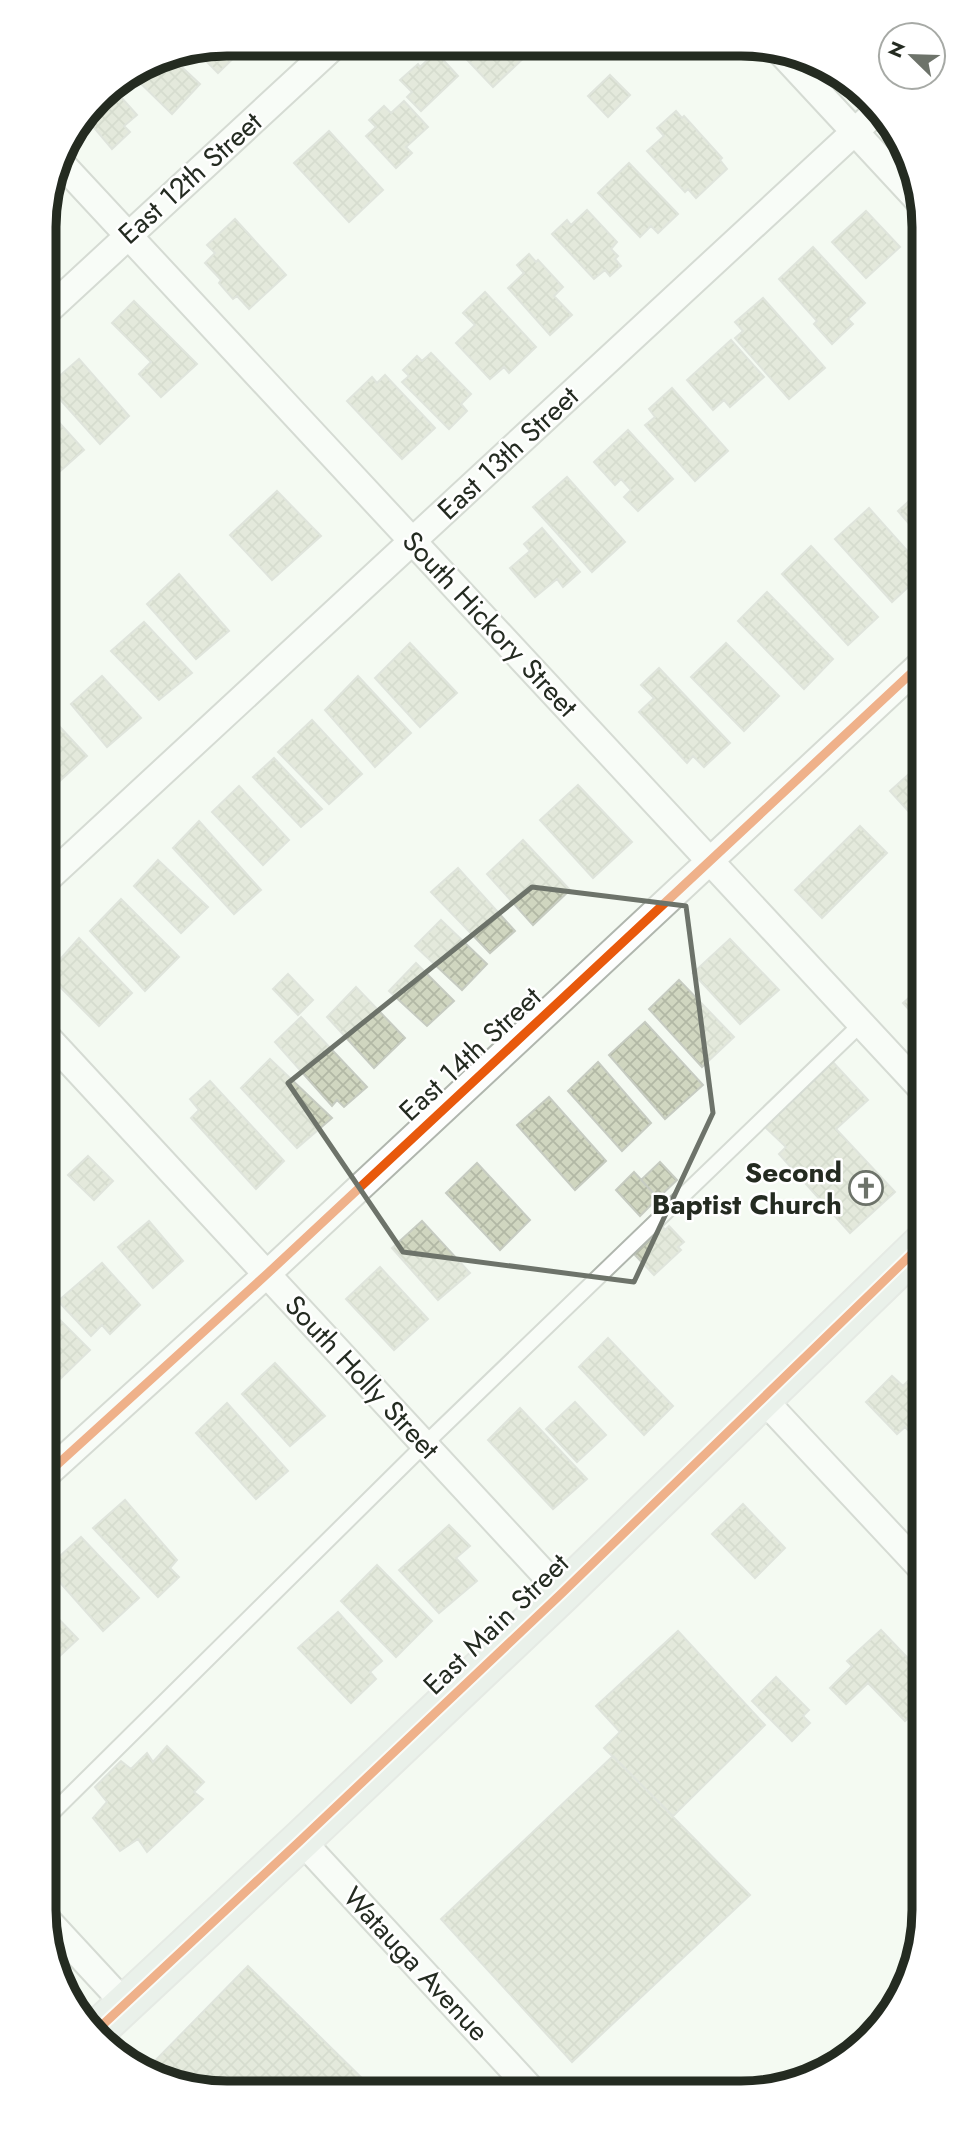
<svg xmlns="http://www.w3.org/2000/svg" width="968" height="2137" font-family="Jost,sans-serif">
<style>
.building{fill:url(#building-cross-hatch);stroke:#c6cbc1;stroke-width:2}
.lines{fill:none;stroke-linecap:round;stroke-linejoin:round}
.lane-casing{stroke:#b0b6ae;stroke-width:18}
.street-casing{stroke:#b0b6ae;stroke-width:30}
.primary-casing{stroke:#d3d7d2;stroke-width:42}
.lane{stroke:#fdfefd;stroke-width:14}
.street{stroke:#fdfefd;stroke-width:26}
.primary{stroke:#dde6e1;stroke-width:38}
.cycleway-casing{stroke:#fff;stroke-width:13}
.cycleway{stroke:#e8590c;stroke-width:9}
.marked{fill:none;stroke:#6d736a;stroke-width:5;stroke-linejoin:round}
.labels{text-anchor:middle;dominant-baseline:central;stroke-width:5;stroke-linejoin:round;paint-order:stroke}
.street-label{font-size:28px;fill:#242b21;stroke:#fff}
.poi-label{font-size:28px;font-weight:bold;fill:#242b21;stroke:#fff;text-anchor:end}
.rim{fill:none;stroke:#242b21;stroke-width:9}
</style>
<defs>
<pattern id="building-cross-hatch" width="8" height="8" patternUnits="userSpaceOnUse" patternTransform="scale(1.75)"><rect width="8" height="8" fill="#d0d6c0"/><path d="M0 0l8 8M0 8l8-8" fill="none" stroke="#b2b8a5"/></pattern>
</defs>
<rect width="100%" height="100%" fill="#f4faf2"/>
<!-- building -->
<path class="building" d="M227,44H242L245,47L218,73L195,50Z
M453,45L524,46L530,52L493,87Z
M551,46H573L562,57Z
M436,52L458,76L421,111L407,97L412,92L400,80L418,64L420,67Z
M169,55L200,84L172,114L131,74L157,58Z
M610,75L630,95L608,117L588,96Z
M111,86L137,115L124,126L130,132L112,149L85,117L106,90Z
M404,101L428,127L406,147L412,153L396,168L366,136L376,127L369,120L384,106L391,113Z
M676,111L682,118L684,116L722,158L720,160L727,169L696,198L688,189L685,192L647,151L664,136L657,128Z
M329,131L383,190L349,222L294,163Z
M629,163L678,214L658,233L651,226L640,237L598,193Z
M587,210L617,242L611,249L618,256L615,259L621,266L610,276L605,270L594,279L552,234L567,220L571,225Z
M866,211L900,247L866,278L832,242Z
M235,219L286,275L249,309L237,296L233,299L219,283L221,280L205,263L215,253L207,245Z
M44,243L54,253L44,263Z
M813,247L865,303L848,319L853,324L832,344L814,324L817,321L779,279Z
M529,254L536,262L538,260L563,287L554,296L572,315L550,335L508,288L524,273L517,265Z
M485,292L536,347L509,373L504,367L490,379L456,343L475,325L463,313Z
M763,298L825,368L789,399L735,338L743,331L735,322Z
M134,301L197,364L161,397L139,374L151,362L112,323Z
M731,340L764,377L730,407L724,400L713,410L687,380Z
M431,353L471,394L461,404L467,411L449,429L402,382L409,376L403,370L417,356L422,361Z
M79,359L129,416L100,444L48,386Z
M385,375L435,428L402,459L347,401L372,377L377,383Z
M672,388L728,451L695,481L645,425L655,417L649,409Z
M45,407L84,450L49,481L45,476Z
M628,430L673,479L638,511L624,497L631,490L621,479L615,485L594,462Z
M567,477L625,542L592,572L533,507Z
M277,491L321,536L272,580L230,535Z
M919,492V535L898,511Z
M869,508L919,564V577L892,602L835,539Z
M542,528L580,572L563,587L557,579L535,597L510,568L530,551L524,544Z
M811,546L878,617L848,645L782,574Z
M179,574L229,631L196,659L147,604Z
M767,592L833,659L804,689L738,621Z
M144,622L192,673L159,700L111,651Z
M410,643L457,693L420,727L375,678Z
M726,643L779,696L744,731L691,677Z
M659,668L730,743L704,767L693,756L687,763L639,712L654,698L641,685Z
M102,676L141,718L107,747L71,704Z
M358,676L411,733L375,767L325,710Z
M46,712L87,756L50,790L46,785Z
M312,720L362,774L329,804L278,752Z
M274,758L322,809L301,827L253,777Z
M920,764V824L890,791Z
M578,785L632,842L593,878L540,820Z
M239,786L289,840L263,865L212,812Z
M199,821L261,890L234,914L173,848Z
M860,826L887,853L822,918L795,890Z
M523,840L570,890L533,925L487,874Z
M158,860L208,907L181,933L134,886Z
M458,868L515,931L490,953L431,892Z
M121,899L179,957L145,991L90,931Z
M441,920L487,964L462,990L415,946Z
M79,938L132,993L99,1026L47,974Z
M730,939L779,990L740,1024L693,973Z
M416,963L454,1001L427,1026L389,991Z
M288,974L313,1000L298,1015L273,989Z
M679,980L734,1037L702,1067L649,1009Z
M356,987L405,1038L374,1068L327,1017Z
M921,987V1023L903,1003Z
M301,1017L367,1087L344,1107L337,1100L332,1106L275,1042Z
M645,1022L703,1085L665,1119L609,1055Z
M270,1059L332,1118L297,1148L241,1088Z
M830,1059L868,1100L836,1129L895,1192L850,1233L779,1154L786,1147L762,1124Z
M598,1062L651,1123L622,1151L568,1091Z
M210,1081L284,1161L256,1189L191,1118L199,1110L190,1099Z
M549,1097L606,1161L575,1190L517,1125Z
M88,1156L113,1181L94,1200L68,1175Z
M660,1162L677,1180L658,1198L641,1180Z
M477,1163L530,1220L500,1250L446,1193Z
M634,1172L658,1198L640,1216L616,1190Z
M149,1221L183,1261L153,1288L118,1247Z
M422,1221L470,1273L438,1300L392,1248Z
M669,1226L684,1242L678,1247L681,1250L654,1275L634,1254L663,1227L665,1230Z
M102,1263L140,1305L110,1334L102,1325L91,1336L58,1301Z
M380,1267L428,1319L394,1350L346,1299Z
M48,1308L90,1350L60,1379L48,1367Z
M608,1338L673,1406L644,1435L579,1367Z
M275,1363L325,1416L290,1446L242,1394Z
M922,1367V1434L917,1439L905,1427L897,1434L866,1402L892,1376L903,1386Z
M575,1402L606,1435L577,1462L546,1429Z
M227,1403L288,1471L256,1499L196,1433Z
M520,1408L587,1479L553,1509L488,1440Z
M125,1500L177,1560L170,1568L179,1577L158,1597L93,1528Z
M743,1504L785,1548L755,1578L712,1534Z
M449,1525L470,1546L456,1558L477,1581L439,1613L399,1570Z
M81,1537L139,1598L103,1631L49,1570V1566Z
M377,1565L432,1621L396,1657L341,1601Z
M49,1609L78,1639L49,1666Z
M338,1612L382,1661L370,1672L376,1679L351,1703L298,1648Z
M881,1630L923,1674V1704L905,1721L868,1683L846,1704L830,1688L852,1666L847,1661Z
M678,1631L765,1725L673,1816L604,1748L620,1732L596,1706Z
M776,1677L809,1710L803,1716L810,1723L792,1741L752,1701Z
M167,1746L204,1782L194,1792L203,1799L147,1852L138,1839L120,1851L93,1818L107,1802L95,1787L121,1761L131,1769L147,1753L153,1762Z
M613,1756L750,1895L572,2062L441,1919Z
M923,1791V1812L913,1801Z
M248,1966L373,2089L192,2090L148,2068Z"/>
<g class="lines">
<!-- lane casing -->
<g class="lane-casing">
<path id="lane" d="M50,1815L425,1444L861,1024"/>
</g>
<!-- street casing -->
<g class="street-casing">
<path id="street" d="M776,47L918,200
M59,161L921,1088
M45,313L336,44
M46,880L876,112
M47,1037L562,1593
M762,1398L923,1570
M48,1473L267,1274L920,665
M301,1840L530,2088
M50,1923L125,2004"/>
</g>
<!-- primary casing -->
<g class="primary-casing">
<path id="primary" d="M96,2031L301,1840L562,1593L922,1244"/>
</g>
<!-- lane -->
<use href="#lane" class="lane"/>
<!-- street -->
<use href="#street" class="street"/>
<!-- primary -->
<use href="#primary" class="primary"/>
<!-- cycleway casing -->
<g class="cycleway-casing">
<path id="cycleway" d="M48,1473L267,1274L920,665
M96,2031L301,1840L562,1593L922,1244"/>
</g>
<!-- cycleway -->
<use href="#cycleway" class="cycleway"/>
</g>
<!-- marked area -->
<path d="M0 0H968V2137H0ZM532,887L686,906L713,1113L634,1282L403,1252L288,1083Z" fill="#f4faf2" fill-opacity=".55" fill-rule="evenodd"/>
<path class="marked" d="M532,887L686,906L713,1113L634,1282L403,1252L288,1083Z"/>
<!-- icons -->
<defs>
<g id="church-ring" transform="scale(1.75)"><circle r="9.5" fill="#fff" stroke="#6d736a" stroke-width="1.5"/><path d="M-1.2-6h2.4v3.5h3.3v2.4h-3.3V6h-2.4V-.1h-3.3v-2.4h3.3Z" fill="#6d736a"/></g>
</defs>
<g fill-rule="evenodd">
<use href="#church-ring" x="866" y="1188"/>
</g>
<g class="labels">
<!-- street labels -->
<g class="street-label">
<text transform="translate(190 178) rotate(-42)">East 12th Street</text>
<text transform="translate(508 453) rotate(-43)">East 13th Street</text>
<text transform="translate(490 624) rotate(47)">South Hickory Street</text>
<text transform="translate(470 1054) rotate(-43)">East 14th Street</text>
<text transform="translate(362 1377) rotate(47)">South Holly Street</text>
<text transform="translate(496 1624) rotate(-44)">East Main Street</text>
<text transform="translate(416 1964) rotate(47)">Watauga Avenue</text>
</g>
<!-- poi labels -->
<g class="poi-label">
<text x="842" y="1172">Second<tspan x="842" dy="32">Baptist Church</tspan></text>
</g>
</g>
<!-- crop -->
<path d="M0 0H968V2137H0ZM227 56H741A171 171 0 0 1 912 227V1910A171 171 0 0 1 741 2081H227A171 171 0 0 1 56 1910V227A171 171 0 0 1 227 56Z" fill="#fff" fill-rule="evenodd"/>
<path class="rim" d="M227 56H741A171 171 0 0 1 912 227V1910A171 171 0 0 1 741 2081H227A171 171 0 0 1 56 1910V227A171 171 0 0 1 227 56Z"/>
<!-- north arrow -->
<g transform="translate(912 56) rotate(293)"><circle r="33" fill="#ffffff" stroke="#a7aaa6" stroke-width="2"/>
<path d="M0-5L12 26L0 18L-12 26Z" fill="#6d736a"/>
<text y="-10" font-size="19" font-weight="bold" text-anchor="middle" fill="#242b21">N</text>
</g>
</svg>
